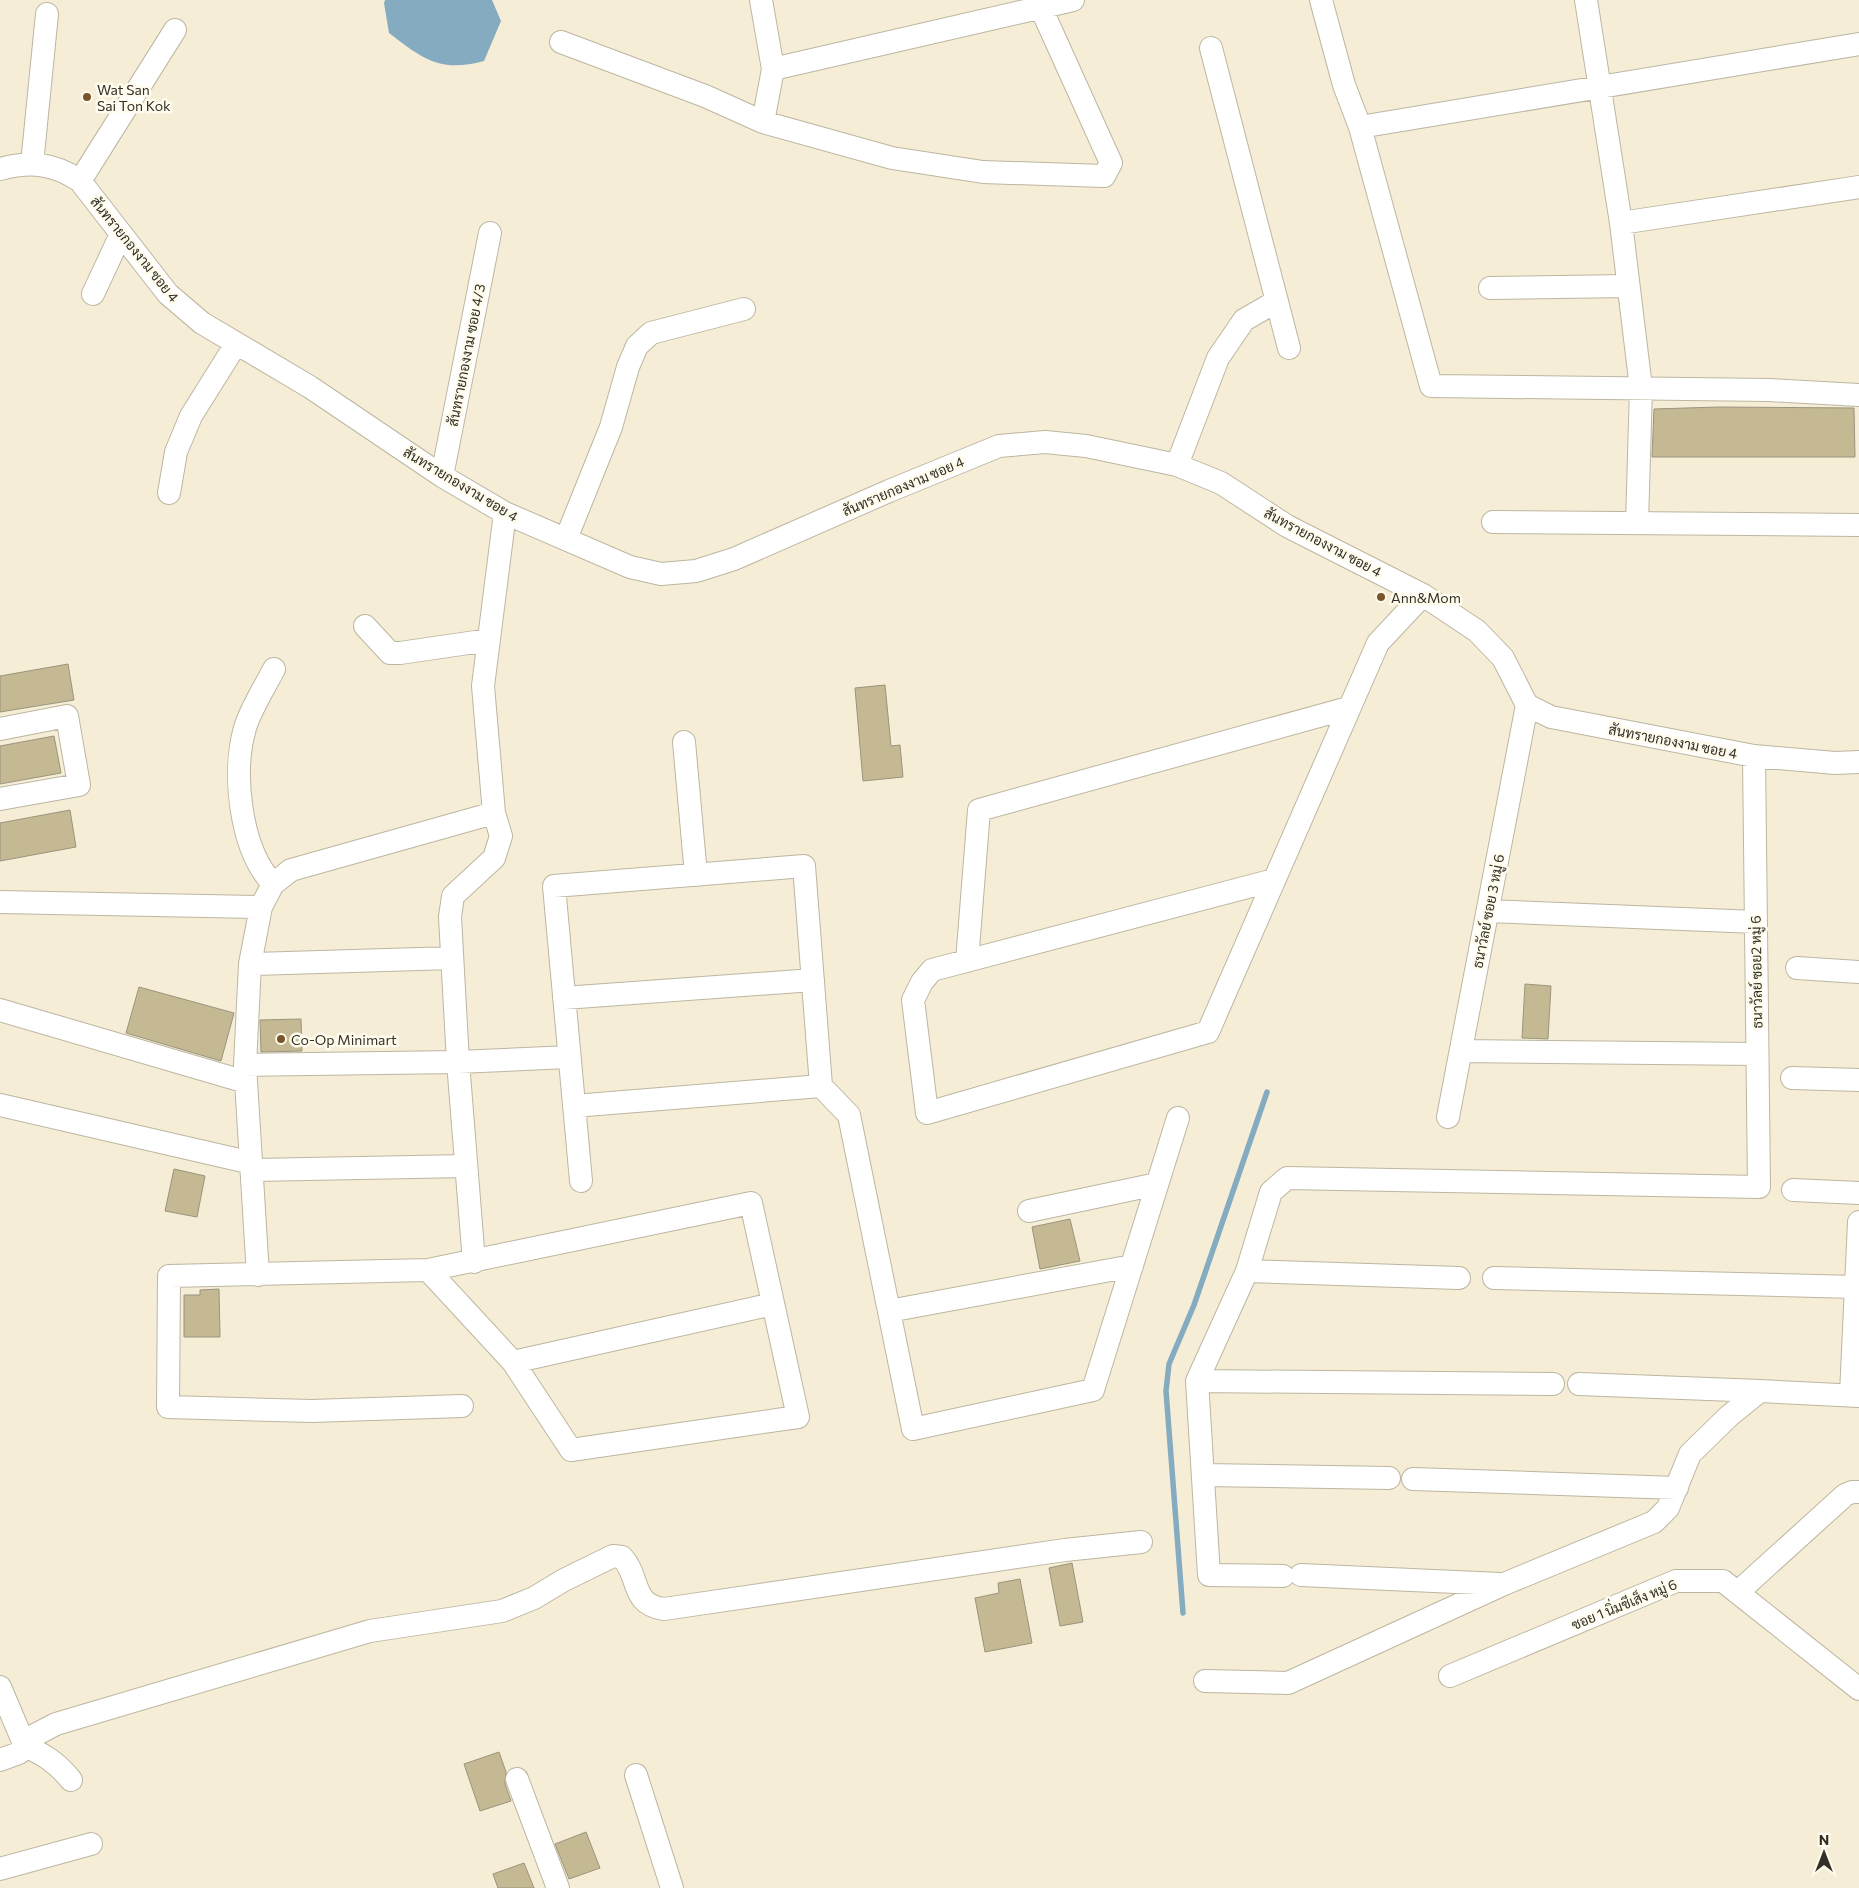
<svg xmlns="http://www.w3.org/2000/svg" width="1859" height="1888" font-family="Commissioner,Sarabun,sans-serif">
<style>
.water{fill:#85abc0}
.lines{fill:none;stroke-linecap:round;stroke-linejoin:round}
.stream{stroke:#85abc0;stroke-width:5.5}
.building{fill:#c5b994;stroke:#9a947e}
.minor-casing{stroke:#bdb6a0;stroke-width:24}
.minor{stroke:#fff;stroke-width:22}
.poi-dot{fill:#78552d;stroke:#fffbed;stroke-width:2}
.labels{text-anchor:middle;dominant-baseline:central;stroke-width:5;stroke-linejoin:round;paint-order:stroke}
.poi-label{font-size:14px;fill:#323027;stroke:#fffbed;text-anchor:start}
.street-label{font-size:14px;fill:#323027;stroke:#fffbed}
</style>
<rect width="100%" height="100%" fill="#f5edd6"/>
<!-- water -->
<path class="water" d="M385,0H492L501,21L484,61C440,73 423,59 389,33L384,3Z"/>
<g class="lines">
<!-- stream -->
<path class="stream" d="M1183,1613L1166,1391L1169,1364L1194,1305L1267,1092"/>
</g>
<!-- building -->
<path class="building" d="M1718,407L1854,408L1855,457H1652L1654,409Z
M68,664L74,700L0,712V676Z
M885,685L891,746L900,745L903,777L863,781L855,688Z
M54,736L61,773L0,784V746Z
M70,810L76,847L0,861V823Z
M1525,984L1551,986L1548,1039L1522,1038Z
M139,987L234,1013L221,1061L126,1033Z
M301,1019L302,1051L261,1052L260,1020Z
M174,1169L205,1176L197,1217L165,1211Z
M1070,1219L1080,1261L1040,1269L1032,1227Z
M219,1289L220,1337H184V1295H200V1290Z
M1072,1563L1083,1622L1060,1626L1049,1568Z
M1020,1579L1032,1643L985,1652L975,1598L999,1593L998,1583Z
M499,1752L506,1772L505,1784L511,1801L480,1811L464,1764Z
M586,1832L600,1868L569,1879L555,1844Z
M524,1863L534,1888H498L493,1874Z"/>
<g class="lines">
<!-- minor casing -->
<g class="minor-casing">
<path id="minor" d="M761,0L773,69L763,122
M1321,0L1344,85L1360,127L1431,386L1769,390L1859,395
M1586,0L1621,223L1641,388L1637,523
M561,42L705,96L763,122L892,158L983,172L1104,176L1111,163L1041,8
M1211,48L1289,348
M773,69L1073,0
M1360,127L1859,44
M32,164L47,14
M0,169C30,161 54,163 80,181L168,294L202,323L310,387L442,476L505,513L630,567L661,574L696,571L734,559L889,491L999,446L1045,442L1086,446L1177,465L1221,483L1287,526L1423,595L1477,631L1503,658L1527,705L1551,717L1754,756L1835,763L1859,762
M80,181L175,30
M1621,223L1859,187
M1490,288L1628,286
M93,294L121,234
M1177,465L1218,358L1244,320L1277,301
M442,476L490,233
M169,493L176,452L191,416L236,344
M1493,522L1859,525
M566,539L611,427L628,367L637,346L651,333L744,309
M365,626L390,653H400L489,640
M0,729L67,716L79,785L0,799
M684,742L696,875
M1274,880L932,970L922,982L913,1000L927,1113L1208,1032L1378,643L1423,595
M273,884C240,849 232,773 245,728C251,708 265,687 274,669
M0,902L261,907
M1488,911L1756,922
M967,961L979,810L1348,708
M250,964L452,958
M1797,968L1859,972
M564,998L813,980
M0,1010L246,1082
M1461,1051L1757,1054
M245,1065L458,1062L569,1057
M1792,1078L1859,1080
M0,1105L252,1163
M574,1106L821,1086L849,1115L913,1429L1093,1390L1178,1118
M1448,1117L1527,705
M252,1170L466,1166
M581,1181L554,886L804,866L821,1086
M1793,1190L1859,1193
M1029,1211L1157,1184
M474,1262L458,1062L450,917L453,896L494,858L501,836L494,813L483,686L505,513
M428,1270L513,1362L571,1450L798,1417L751,1203L428,1270L169,1276L168,1407L312,1411L462,1406
M1247,1271L1459,1278
M258,1275L245,1065L250,964L261,907L273,884L291,870L494,813
M1494,1278L1856,1287
M889,1311L1132,1266
M513,1362L773,1304
M1197,1381L1553,1384
M1579,1384L1760,1391
M1851,1394L1859,1222
M1203,1475L1389,1478
M1413,1479L1677,1488
M1301,1575L1500,1584
M1283,1576L1209,1575L1197,1381L1247,1271L1271,1192L1287,1178L1759,1187L1754,756
M1738,1592L1845,1495L1852,1492H1859
M1450,1676L1676,1581H1723L1859,1689
M1205,1681L1288,1683L1504,1584L1654,1522L1668,1508L1690,1454L1729,1416L1760,1391L1859,1396
M0,1687L25,1746
M25,1746C45,1755 57,1763 71,1780
M0,1760L19,1753L35,1735L56,1724L370,1631L502,1611L534,1598L564,1580L613,1556L622,1557C641,1578 630,1604 664,1609L1065,1550L1141,1542
M636,1775L672,1888
M517,1779L558,1888
M0,1869L91,1844"/>
</g>
<!-- minor -->
<use href="#minor" class="minor"/>
</g>
<!-- markers -->
<g class="poi-dot">
<circle cx="87" cy="97" r="5"/>
<circle cx="1381" cy="597" r="5"/>
<circle cx="281" cy="1039" r="5"/>
</g>
<g class="labels">
<!-- poi labels -->
<g class="poi-label">
<text x="97" y="89">Wat San<tspan x="97" dy="16">Sai Ton Kok</tspan></text>
<text x="1391" y="597">Ann&amp;Mom</text>
<text x="291" y="1039">Co-Op Minimart</text>
</g>
<!-- street labels -->
<g class="street-label">
<text transform="translate(135 249) rotate(51)">สันทรายกองงาม ซอย 4</text>
<text transform="translate(466 355) rotate(-79)">สันทรายกองงาม ซอย 4/3</text>
<text transform="translate(461 484) rotate(31)">สันทรายกองงาม ซอย 4</text>
<text transform="translate(903 486) rotate(-23)">สันทรายกองงาม ซอย 4</text>
<text transform="translate(1323 542) rotate(28)">สันทรายกองงาม ซอย 4</text>
<text transform="translate(1673 741) rotate(11)">สันทรายกองงาม ซอย 4</text>
<text transform="translate(1488 911) rotate(-79)">ธนาวัลย์ ซอย 3 หมู่ 6</text>
<text transform="translate(1756 972) rotate(-91)">ธนาวัลย์ ซอย2 หมู่ 6</text>
<text transform="translate(1624 1604) rotate(-22)">ซอย 1 นิ่มซีเส็ง หมู่ 6</text>
</g>
</g>
<!-- north arrow -->
<g transform="translate(1824 1853)" stroke="#fffbed" stroke-width="4" paint-order="stroke">
<path d="M0-4L9 19L0 12L-9 19Z" fill="#323027"/>
<text y="-8" font-size="14" font-weight="bold" text-anchor="middle" fill="#323027">N</text>
</g>
</svg>
